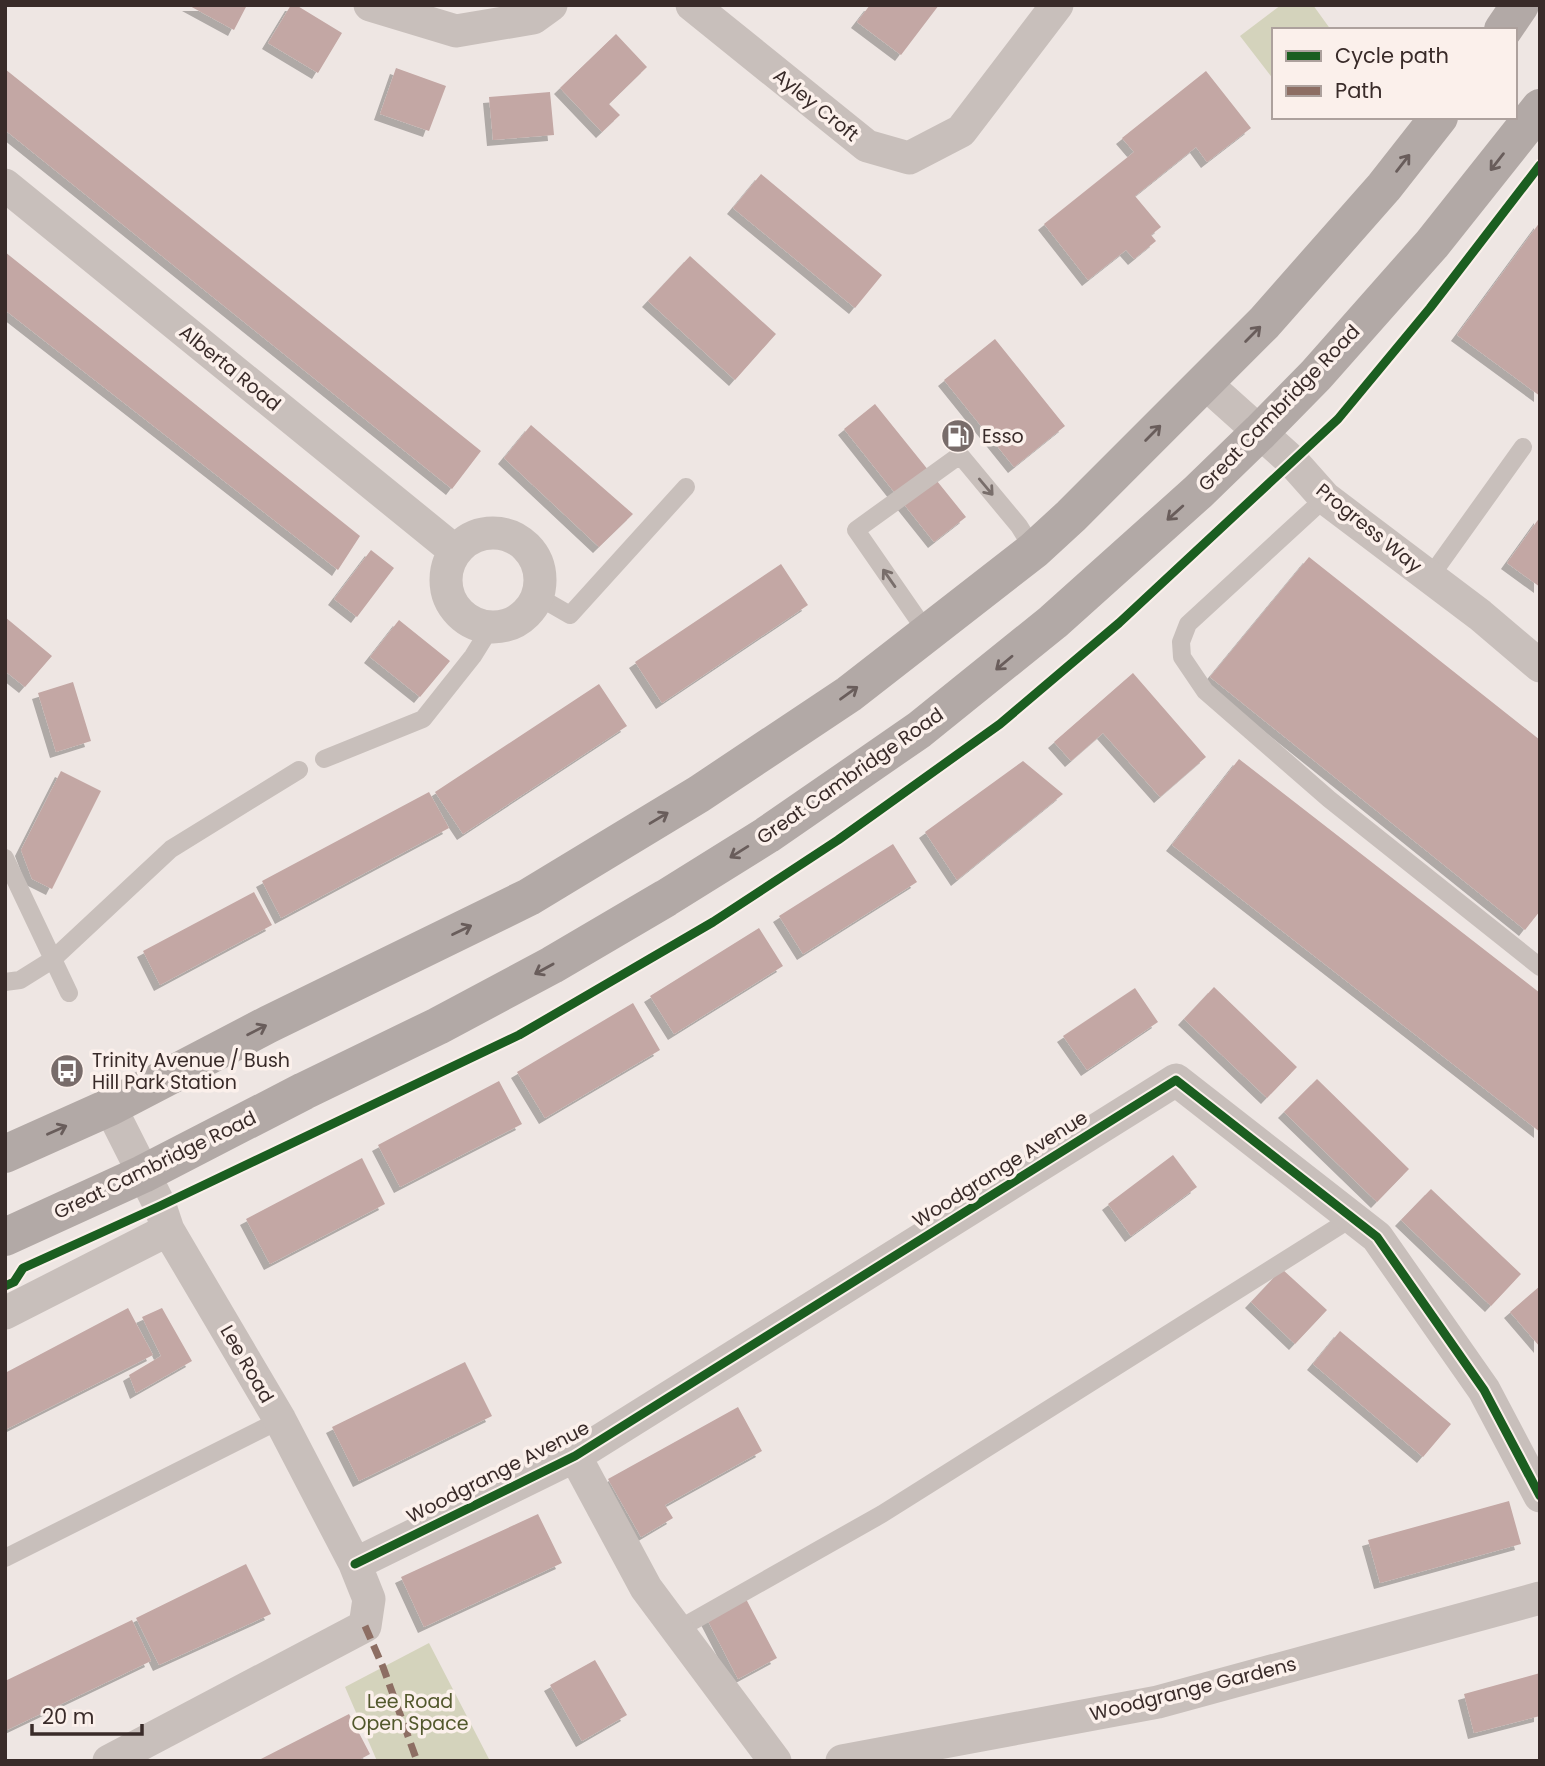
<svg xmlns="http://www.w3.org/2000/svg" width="1545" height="1766" font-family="Poppins,sans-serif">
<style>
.green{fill:#d4d3bc}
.building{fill:#c3a7a4;filter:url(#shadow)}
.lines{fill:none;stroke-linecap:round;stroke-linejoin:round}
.service{stroke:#c8bfbb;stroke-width:18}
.minor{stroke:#c8bfbb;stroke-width:33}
.trunk{stroke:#b2a9a6;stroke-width:38}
.quiet{stroke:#8d6e63;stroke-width:7;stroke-dasharray:14 7;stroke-linecap:butt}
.cycleway-casing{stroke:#fbf0eb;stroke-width:13}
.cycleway{stroke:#1b5e20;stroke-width:9}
.oneway{stroke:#695d5b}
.oneway2{stroke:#796e6b}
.labels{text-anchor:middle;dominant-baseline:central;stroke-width:7;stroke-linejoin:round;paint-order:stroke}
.street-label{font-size:19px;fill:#392b29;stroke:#fbf0eb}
.poi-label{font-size:19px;fill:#392b29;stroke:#fbf0eb;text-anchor:start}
.park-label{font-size:19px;fill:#52582c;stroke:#fbf0eb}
</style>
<defs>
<filter id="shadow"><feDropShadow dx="-6" dy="6" stdDeviation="0" flood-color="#0004"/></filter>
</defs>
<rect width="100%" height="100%" fill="#eee6e3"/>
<!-- green -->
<path class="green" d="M1281,5H1313L1331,30H1274V80L1240,36Z
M429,1643L490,1761H377L345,1687Z"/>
<!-- building -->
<path class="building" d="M188,5H247L234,30Z
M291,5H296L342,33L318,73L268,43Z
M870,5H939L901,55L857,22Z
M616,34L647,67L609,104L620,115L602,132L560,88Z
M396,68L446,86L429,131L380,114Z
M5,69L481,451L452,489L5,130Z
M1206,71L1251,128L1207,162L1196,147L1135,196L1161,227L1151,235L1156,241L1134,259L1126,250L1088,280L1044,224L1134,152L1122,138Z
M550,92L554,135L493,140L489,97Z
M761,174L882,275L855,308L733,208Z
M1540,222V396L1457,335Z
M5,252L360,536L338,570L5,310Z
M690,256L776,334L735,380L648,301Z
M995,339L1065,426L1014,467L944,380Z
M875,404L966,517L934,542L844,429Z
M531,425L633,514L599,547L504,458Z
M1540,517V587L1507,563Z
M371,550L394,568L357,617L334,599Z
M1309,557L1540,740V911L1525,930L1210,677Z
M781,564L808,605L662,703L635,662Z
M5,617L52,656L25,687L5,671Z
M399,620L450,661L420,697L370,657Z
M1133,673L1206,757L1160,797L1103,733L1071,761L1054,742Z
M73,682L91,741L56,752L38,693Z
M599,684L627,726L463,834L435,792Z
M1239,759L1540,993V1132L1172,845Z
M1023,761L1063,794L957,880L925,832Z
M61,771L101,791L52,889L32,879L21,850Z
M429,792L449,828L281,918L262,881Z
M893,844L917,882L803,954L779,916Z
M254,892L272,925L160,985L143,951Z
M759,928L783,966L674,1034L650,996Z
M1214,987L1297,1067L1267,1098L1184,1019Z
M1135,988L1158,1022L1087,1070L1063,1036Z
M633,1003L660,1050L545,1118L517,1072Z
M1317,1079L1409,1169L1377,1202L1284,1112Z
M499,1081L522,1124L400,1187L378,1145Z
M1173,1155L1197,1187L1131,1236L1108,1204Z
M362,1158L385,1204L270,1264L246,1219Z
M1431,1189L1521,1274L1491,1306L1401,1220Z
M1282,1269L1327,1310L1295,1344L1251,1302Z
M1540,1286V1347L1510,1312Z
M128,1308L153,1355L5,1430V1373Z
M162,1308L192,1361L136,1393L129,1375L161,1356L142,1317Z
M1340,1331L1451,1424L1423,1457L1313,1364Z
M465,1362L492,1416L359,1481L332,1427Z
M738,1407L762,1451L665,1505L673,1518L641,1537L608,1479Z
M1509,1501L1521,1544L1380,1583L1368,1540Z
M538,1514L562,1563L424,1627L401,1577Z
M246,1564L271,1614L159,1665L136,1618Z
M746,1599L777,1658L738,1679L707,1619Z
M132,1620L151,1661L5,1731V1681Z
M595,1660L627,1715L582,1741L550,1685Z
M1540,1673V1716L1474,1733L1464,1694Z
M349,1714L370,1754L357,1761H257Z"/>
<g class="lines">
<!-- service -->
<path class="service" d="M1325,498L1188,624L1181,642L1182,657L1205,691L1329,799L1540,967
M1430,577L1523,447
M537,596L570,615L686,487
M928,634L856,530L960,455L1019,526L1034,550
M324,759L423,719L473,656L491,627
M5,858L69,993
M5,982L20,980L52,960L171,849L299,770
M5,1558L280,1420
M677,1630L882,1514L1352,1218"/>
<!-- minor -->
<path class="minor" d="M370,5L456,31L533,18L551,5
M692,5L867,146L909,158L961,131L1057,5
M5,185L455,551
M1205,383L1293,462L1325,498L1480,615L1540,666
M446 580a47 47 0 1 1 94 0a47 47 0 1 1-94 0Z
M5,1313L168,1230
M575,1456L646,1588L775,1761
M355,1564L575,1456L1176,1080L1377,1237L1484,1390L1540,1496
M109,1761L365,1626L369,1599L355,1564L280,1420L168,1230L160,1206L110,1107
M842,1761L1158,1702L1540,1598"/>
<!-- trunk -->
<path class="trunk" d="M1503,30L1520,5
M5,1154L110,1107L269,1024L529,897L699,794L849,694L1034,550L1071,516L1264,323L1384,187L1439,117
M5,1237L143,1174L304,1091L438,1026L552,965L666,898L767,835L919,730L1053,622L1198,492L1260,432L1316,375L1432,244L1540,108"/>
<!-- quiet -->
<path class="quiet" d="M365,1626L383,1667L417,1761"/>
<!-- cycleway casing -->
<g class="cycleway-casing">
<path id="cycleway" d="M5,1286L14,1282L23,1268L160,1206L519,1035L713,922L838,840L1000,724L1119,623L1338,419L1430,308L1540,165
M355,1564L575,1456L1176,1080L1377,1237L1484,1390L1540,1496"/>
</g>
<!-- cycleway -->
<use href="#cycleway" class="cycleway"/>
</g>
<!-- one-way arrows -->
<defs><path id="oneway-shaft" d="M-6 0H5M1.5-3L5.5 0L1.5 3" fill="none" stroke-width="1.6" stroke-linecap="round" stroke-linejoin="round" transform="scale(1.75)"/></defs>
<g class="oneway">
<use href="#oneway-shaft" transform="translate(1497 162) rotate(128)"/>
<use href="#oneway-shaft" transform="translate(1403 163) rotate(-52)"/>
<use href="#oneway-shaft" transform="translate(1253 334) rotate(-45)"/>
<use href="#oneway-shaft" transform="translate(1153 433) rotate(-45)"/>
<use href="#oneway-shaft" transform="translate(1175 513) rotate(138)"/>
<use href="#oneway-shaft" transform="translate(1004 663) rotate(140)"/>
<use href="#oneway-shaft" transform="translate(849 693) rotate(-36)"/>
<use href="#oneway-shaft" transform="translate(659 818) rotate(-31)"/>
<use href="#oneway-shaft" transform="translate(739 852) rotate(148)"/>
<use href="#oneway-shaft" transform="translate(462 930) rotate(-26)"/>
<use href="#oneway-shaft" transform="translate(544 969) rotate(151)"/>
<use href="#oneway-shaft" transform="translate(257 1030) rotate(-27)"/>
<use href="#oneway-shaft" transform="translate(57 1130) rotate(-24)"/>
</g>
<g class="oneway2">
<use href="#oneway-shaft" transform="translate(986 487) rotate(50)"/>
<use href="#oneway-shaft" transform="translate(889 578) rotate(-125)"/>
</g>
<!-- icons -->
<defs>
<g id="fuel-disc" transform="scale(1.75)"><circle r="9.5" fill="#786c6a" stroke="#fbf0eb"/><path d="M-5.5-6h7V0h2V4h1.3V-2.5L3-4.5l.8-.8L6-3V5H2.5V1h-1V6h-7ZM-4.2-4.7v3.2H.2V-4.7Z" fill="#fff"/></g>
<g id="bus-disc" transform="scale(1.75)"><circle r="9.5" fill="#786c6a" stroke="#fbf0eb"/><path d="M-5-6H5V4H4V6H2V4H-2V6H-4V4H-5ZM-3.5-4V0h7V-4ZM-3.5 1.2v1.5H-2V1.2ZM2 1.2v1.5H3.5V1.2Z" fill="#fff"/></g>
</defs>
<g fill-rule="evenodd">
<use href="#fuel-disc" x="958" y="436"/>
<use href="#bus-disc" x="67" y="1071"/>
</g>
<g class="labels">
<!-- street labels -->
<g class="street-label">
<text transform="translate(816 105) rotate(39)">Ayley Croft</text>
<text transform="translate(230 368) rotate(39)">Alberta Road</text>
<text transform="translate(1279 408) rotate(-46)">Great Cambridge Road</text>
<text transform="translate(1369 528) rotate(39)">Progress Way</text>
<text transform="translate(850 776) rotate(-35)">Great Cambridge Road</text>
<text transform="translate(155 1165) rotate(-26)">Great Cambridge Road</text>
<text transform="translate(1000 1169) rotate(-32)">Woodgrange Avenue</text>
<text transform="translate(247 1364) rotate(60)">Lee Road</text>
<text transform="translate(498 1472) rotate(-27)">Woodgrange Avenue</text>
<text transform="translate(1193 1689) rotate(-14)">Woodgrange Gardens</text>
</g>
<!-- poi labels -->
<g class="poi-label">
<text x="982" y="436">Esso</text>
<text x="92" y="1060">Trinity Avenue / Bush<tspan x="92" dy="22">Hill Park Station</tspan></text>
</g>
<!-- park labels -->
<g class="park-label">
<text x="410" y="1701">Lee Road<tspan x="410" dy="22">Open Space</tspan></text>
</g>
</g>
<!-- border -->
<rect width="1545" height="1766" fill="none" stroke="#392b29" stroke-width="14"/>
<!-- legend -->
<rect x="1272" y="28" width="245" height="91" fill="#fbf0eb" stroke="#ada19d" stroke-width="2"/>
<rect x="1286" y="51" width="35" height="10" fill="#1b5e20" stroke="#ada19d" stroke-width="2"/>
<text x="1335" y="63" font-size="21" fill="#392b29">Cycle path</text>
<rect x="1286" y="86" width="35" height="10" fill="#8d6e63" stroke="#ada19d" stroke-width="2"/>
<text x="1335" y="98" font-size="21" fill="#392b29">Path</text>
<!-- scale -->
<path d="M32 1724v10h110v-10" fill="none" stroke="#392b29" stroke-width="3.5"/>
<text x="42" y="1724" font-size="21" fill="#392b29" stroke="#fbf0eb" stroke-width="5" paint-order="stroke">20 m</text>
</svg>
